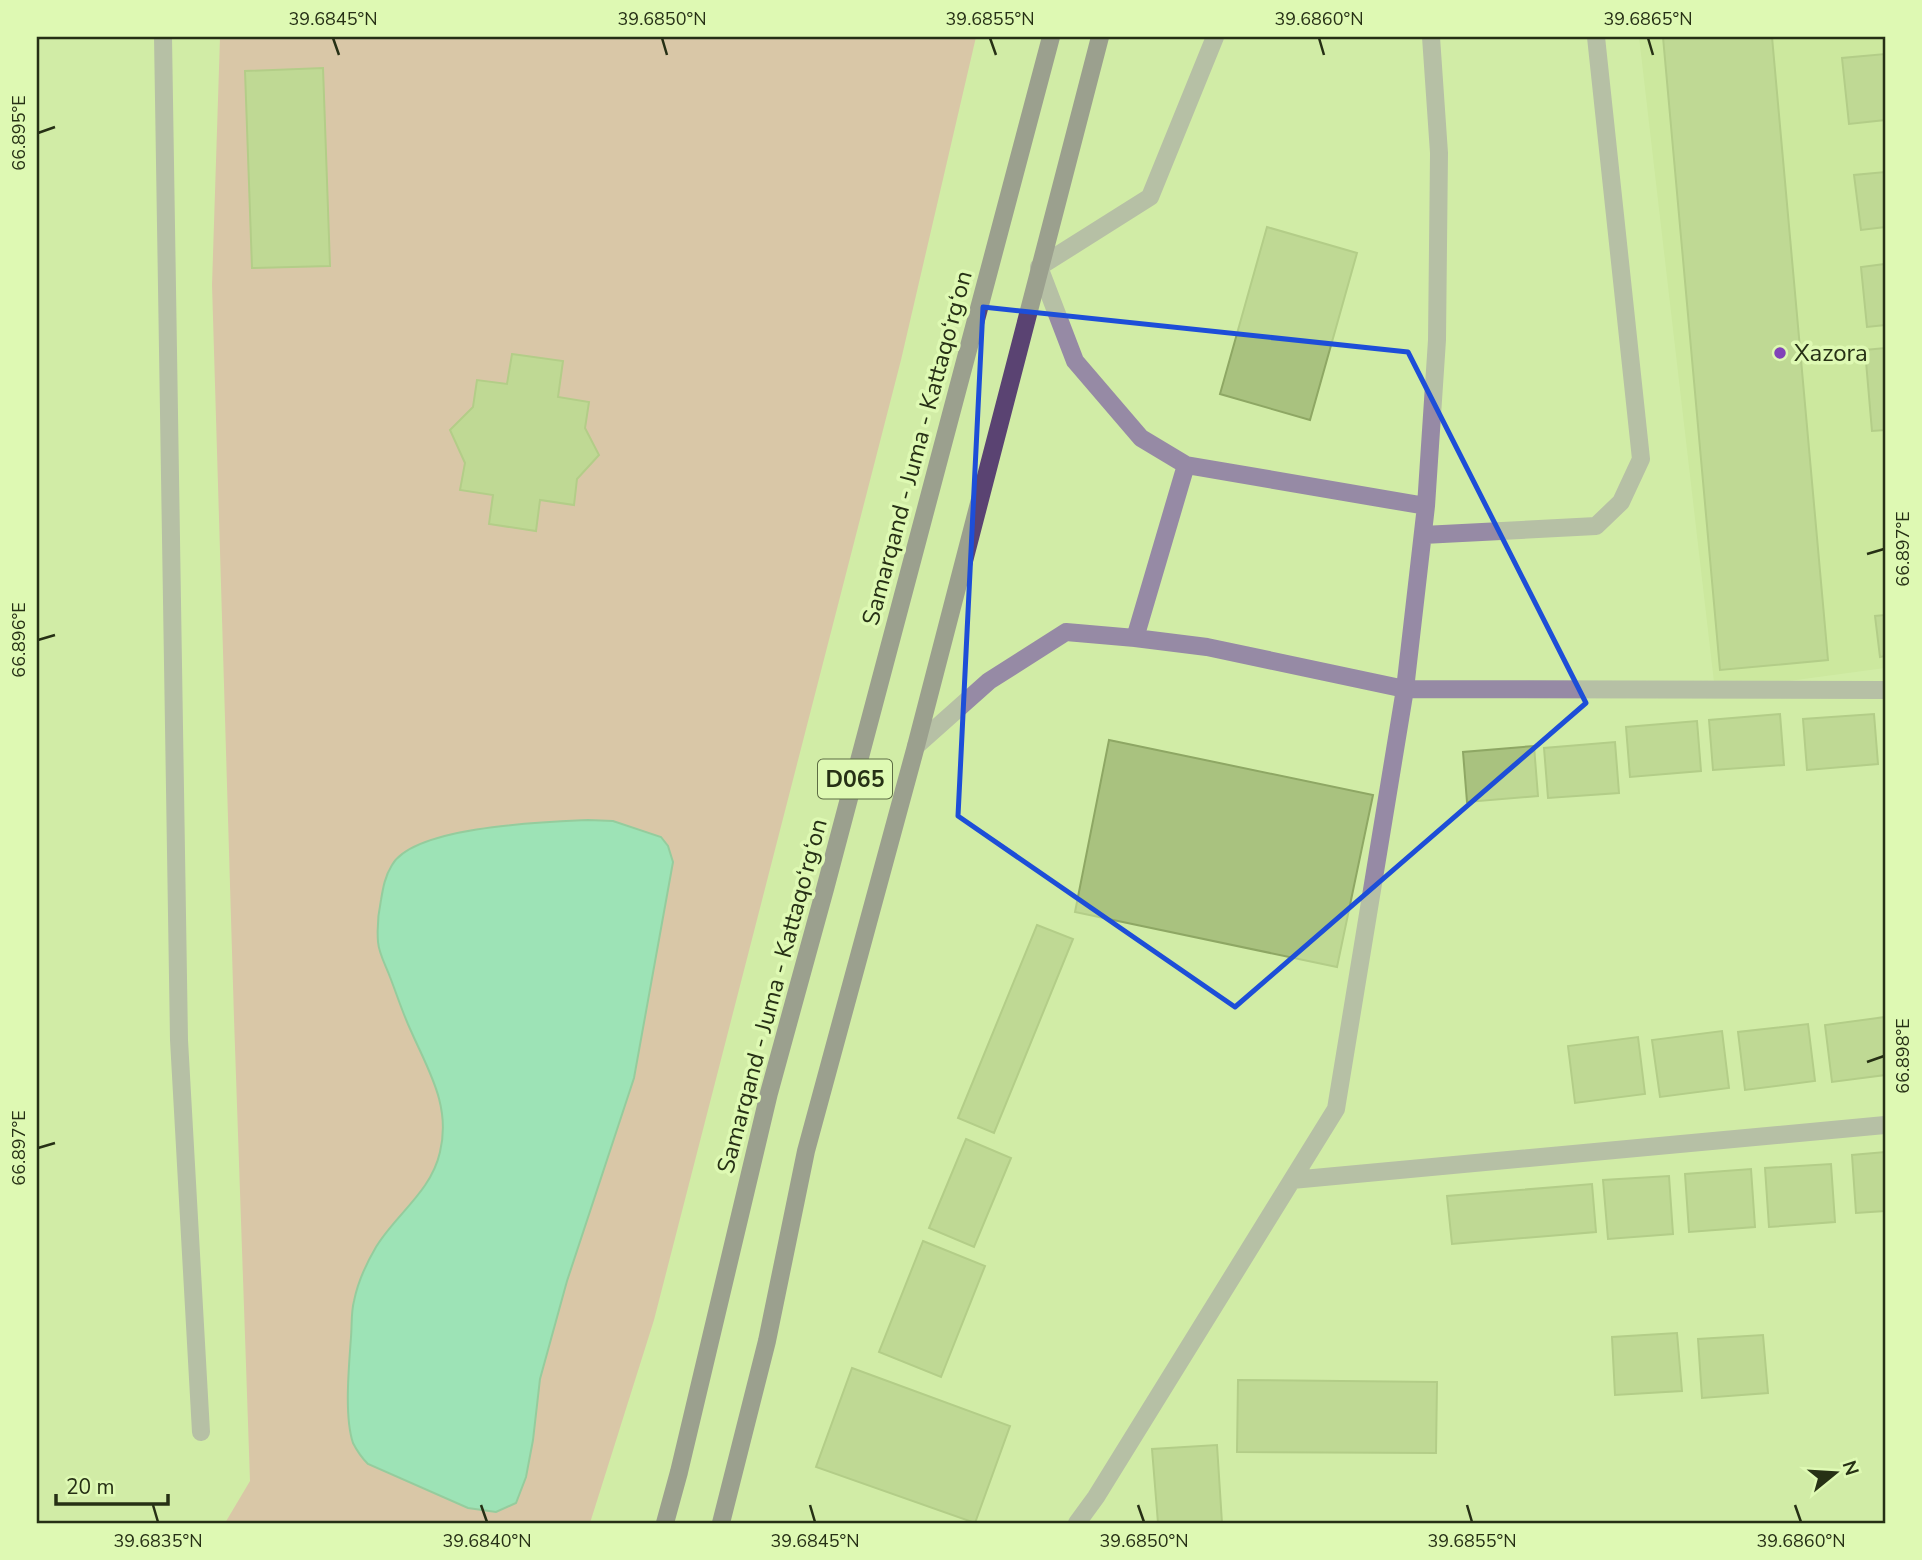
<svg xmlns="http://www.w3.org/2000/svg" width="1922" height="1560" font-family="'Nunito Sans',sans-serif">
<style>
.built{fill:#c5e296}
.green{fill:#e29aa9}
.water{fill:#5dd7c9;stroke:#4ca593;stroke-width:2}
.building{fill:#a9c27f;stroke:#8ea764;stroke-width:2}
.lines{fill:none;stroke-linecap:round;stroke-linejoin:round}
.minor{stroke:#968aa5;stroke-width:18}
.major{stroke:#5a4372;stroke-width:18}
.marked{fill:none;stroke:#1d4ed8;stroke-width:5;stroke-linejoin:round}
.ticks{fill:none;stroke:#263015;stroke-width:2.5}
.poi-dot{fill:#8143b8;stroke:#def9b3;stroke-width:2.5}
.labels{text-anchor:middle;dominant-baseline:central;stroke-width:7;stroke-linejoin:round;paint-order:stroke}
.shield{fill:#def9b3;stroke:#5d6c44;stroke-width:2}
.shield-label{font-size:23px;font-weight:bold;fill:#263015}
.poi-label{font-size:24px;fill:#263015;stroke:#def9b3;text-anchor:start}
.street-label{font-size:24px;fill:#263015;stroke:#def9b3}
.neatline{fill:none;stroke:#263015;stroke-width:2.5}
.ticks-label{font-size:18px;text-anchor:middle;fill:#263015}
</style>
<rect width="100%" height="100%" fill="#d1eca6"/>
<!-- built -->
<path class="built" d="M1639,37H1885V668L1715,691Z"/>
<!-- green -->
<path class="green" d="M220,37H976L901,360L654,1320L590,1523H225L250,1481L234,1019L212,285Z"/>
<!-- water -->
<path class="water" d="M588,820L613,821L661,837L668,846L673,862L634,1078L567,1281L540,1379L533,1440L526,1477L516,1503L496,1512L468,1508L368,1464C362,1458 357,1451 353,1443C344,1416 349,1366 351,1337C352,1325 351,1312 354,1301C358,1281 366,1264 376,1247C396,1214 431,1192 440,1152C451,1106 429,1072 411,1031C403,1014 397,995 390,977C386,966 379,954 378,942C377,928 378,914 381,900C383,888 385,876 392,865C414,826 545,822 588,820Z"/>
<!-- building -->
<path class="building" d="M1663,37H1772L1828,660L1720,670Z
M1885,54V120L1849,124L1842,58Z
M323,68L330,266L252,268L245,71Z
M1885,172V227L1861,230L1854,175Z
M1267,227L1357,253L1310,420L1220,394Z
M1885,264V325L1867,327L1861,267Z
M1885,348V430L1872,431L1865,350Z
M512,354L563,361L558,397L589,402L585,428L599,455L577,479L574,505L540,500L536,531L489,524L493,495L460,490L465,463L450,430L473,407L477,380L507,384Z
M1885,615V656L1880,657L1875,616Z
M1780,714L1784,765L1713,770L1709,720Z
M1874,714L1878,764L1807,770L1803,719Z
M1697,721L1701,771L1630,777L1626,727Z
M1109,740L1373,795L1337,967L1075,912Z
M1615,742L1619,793L1548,798L1544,748Z
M1534,746L1538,796L1467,802L1463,752Z
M1037,925L1073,939L994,1133L958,1118Z
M1885,1017V1075L1832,1082L1825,1025Z
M1808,1024L1815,1081L1745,1090L1738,1032Z
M1722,1031L1729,1088L1660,1097L1652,1040Z
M1638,1037L1645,1094L1575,1103L1568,1046Z
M966,1139L1011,1158L974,1247L929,1228Z
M1885,1152V1211L1856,1213L1852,1155Z
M1831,1164L1835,1222L1769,1227L1765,1168Z
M1751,1169L1755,1227L1689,1232L1685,1174Z
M1669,1176L1673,1234L1608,1239L1603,1180Z
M1592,1184L1596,1232L1452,1244L1447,1196Z
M923,1241L985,1266L941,1377L879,1352Z
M1677,1333L1682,1391L1615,1395L1612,1337Z
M1763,1335L1768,1393L1702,1398L1698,1339Z
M852,1368L1010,1426L975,1523L816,1467Z
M1238,1380L1437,1382L1436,1453L1237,1452Z
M1217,1445L1222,1523H1158L1152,1449Z"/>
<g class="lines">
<!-- minor -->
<path class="minor" d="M163,37L179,1040L201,1432
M1215,37L1150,197L1039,267L1075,361L1141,438L1186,465L1426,506
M1423,535L1596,526L1621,502L1641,459L1596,37
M1135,638L1186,465
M916,746L989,681L1066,632L1135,638L1207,647L1405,689L1885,690
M1292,1180L1885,1125
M1077,1523L1096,1497L1336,1109L1405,689L1426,506L1437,340L1439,153L1431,37"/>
<!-- major -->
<path class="major" d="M665,1523L679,1472L769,1093L825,889L1051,37
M721,1523L767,1341L806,1151L916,746L1100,37"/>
</g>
<!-- marked area -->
<path d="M0 0H1922V1560H0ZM983,307L1408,352L1586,703L1235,1007L958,816Z" fill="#d1eca6" fill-opacity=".55" fill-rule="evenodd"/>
<path class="marked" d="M983,307L1408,352L1586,703L1235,1007L958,816Z"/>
<!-- ticks -->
<path class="ticks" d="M333,38L339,55M662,38L667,55M990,38L996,55M1319,38L1324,55M1648,38L1653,55M38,133L55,127M1867,554L1884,549M38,640L55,635M1867,1062L1884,1056M38,1148L55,1143M153,1505L158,1522M481,1505L487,1522M810,1505L815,1522M1138,1505L1144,1522M1467,1505L1472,1522M1795,1505L1801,1522"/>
<!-- markers -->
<circle class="poi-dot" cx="1780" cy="353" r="7"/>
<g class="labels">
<!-- shield labels -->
<rect class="shield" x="818" y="759.5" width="74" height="39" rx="5"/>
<g class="shield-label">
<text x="855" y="779">D065</text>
</g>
<!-- poi labels -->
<g class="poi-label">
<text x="1794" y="353">Xazora</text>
</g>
<!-- street labels -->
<g class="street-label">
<text transform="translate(917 448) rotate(-75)">Samarqand - Juma - Kattaqo‘rg‘on</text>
<text transform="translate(772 996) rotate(-75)">Samarqand - Juma - Kattaqo‘rg‘on</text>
</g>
</g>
<!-- border -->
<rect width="1922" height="1560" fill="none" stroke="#def9b3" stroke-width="77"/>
<!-- north arrow -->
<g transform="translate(1835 1473) rotate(72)" stroke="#def9b3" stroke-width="5" paint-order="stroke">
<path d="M0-5L12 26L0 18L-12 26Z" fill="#263015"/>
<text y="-10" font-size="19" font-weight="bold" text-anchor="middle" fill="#263015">N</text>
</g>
<!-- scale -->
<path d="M56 1494v10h112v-10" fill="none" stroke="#263015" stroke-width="3.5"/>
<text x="66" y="1494" font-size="21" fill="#263015" stroke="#def9b3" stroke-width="5" paint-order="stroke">20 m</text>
<rect x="38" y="38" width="1846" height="1484" class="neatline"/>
<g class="ticks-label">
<text x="333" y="25">39.6845°N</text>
<text x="662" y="25">39.6850°N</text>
<text x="990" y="25">39.6855°N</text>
<text x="1319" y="25">39.6860°N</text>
<text x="1648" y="25">39.6865°N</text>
<text transform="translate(19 133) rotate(-90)" y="6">66.895°E</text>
<text transform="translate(1903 549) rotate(-90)" y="6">66.897°E</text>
<text transform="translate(19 640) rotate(-90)" y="6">66.896°E</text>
<text transform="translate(1903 1056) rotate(-90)" y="6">66.898°E</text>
<text transform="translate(19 1148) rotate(-90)" y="6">66.897°E</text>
<text x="158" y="1547">39.6835°N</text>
<text x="487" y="1547">39.6840°N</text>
<text x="815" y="1547">39.6845°N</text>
<text x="1144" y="1547">39.6850°N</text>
<text x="1472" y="1547">39.6855°N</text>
<text x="1801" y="1547">39.6860°N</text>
</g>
</svg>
